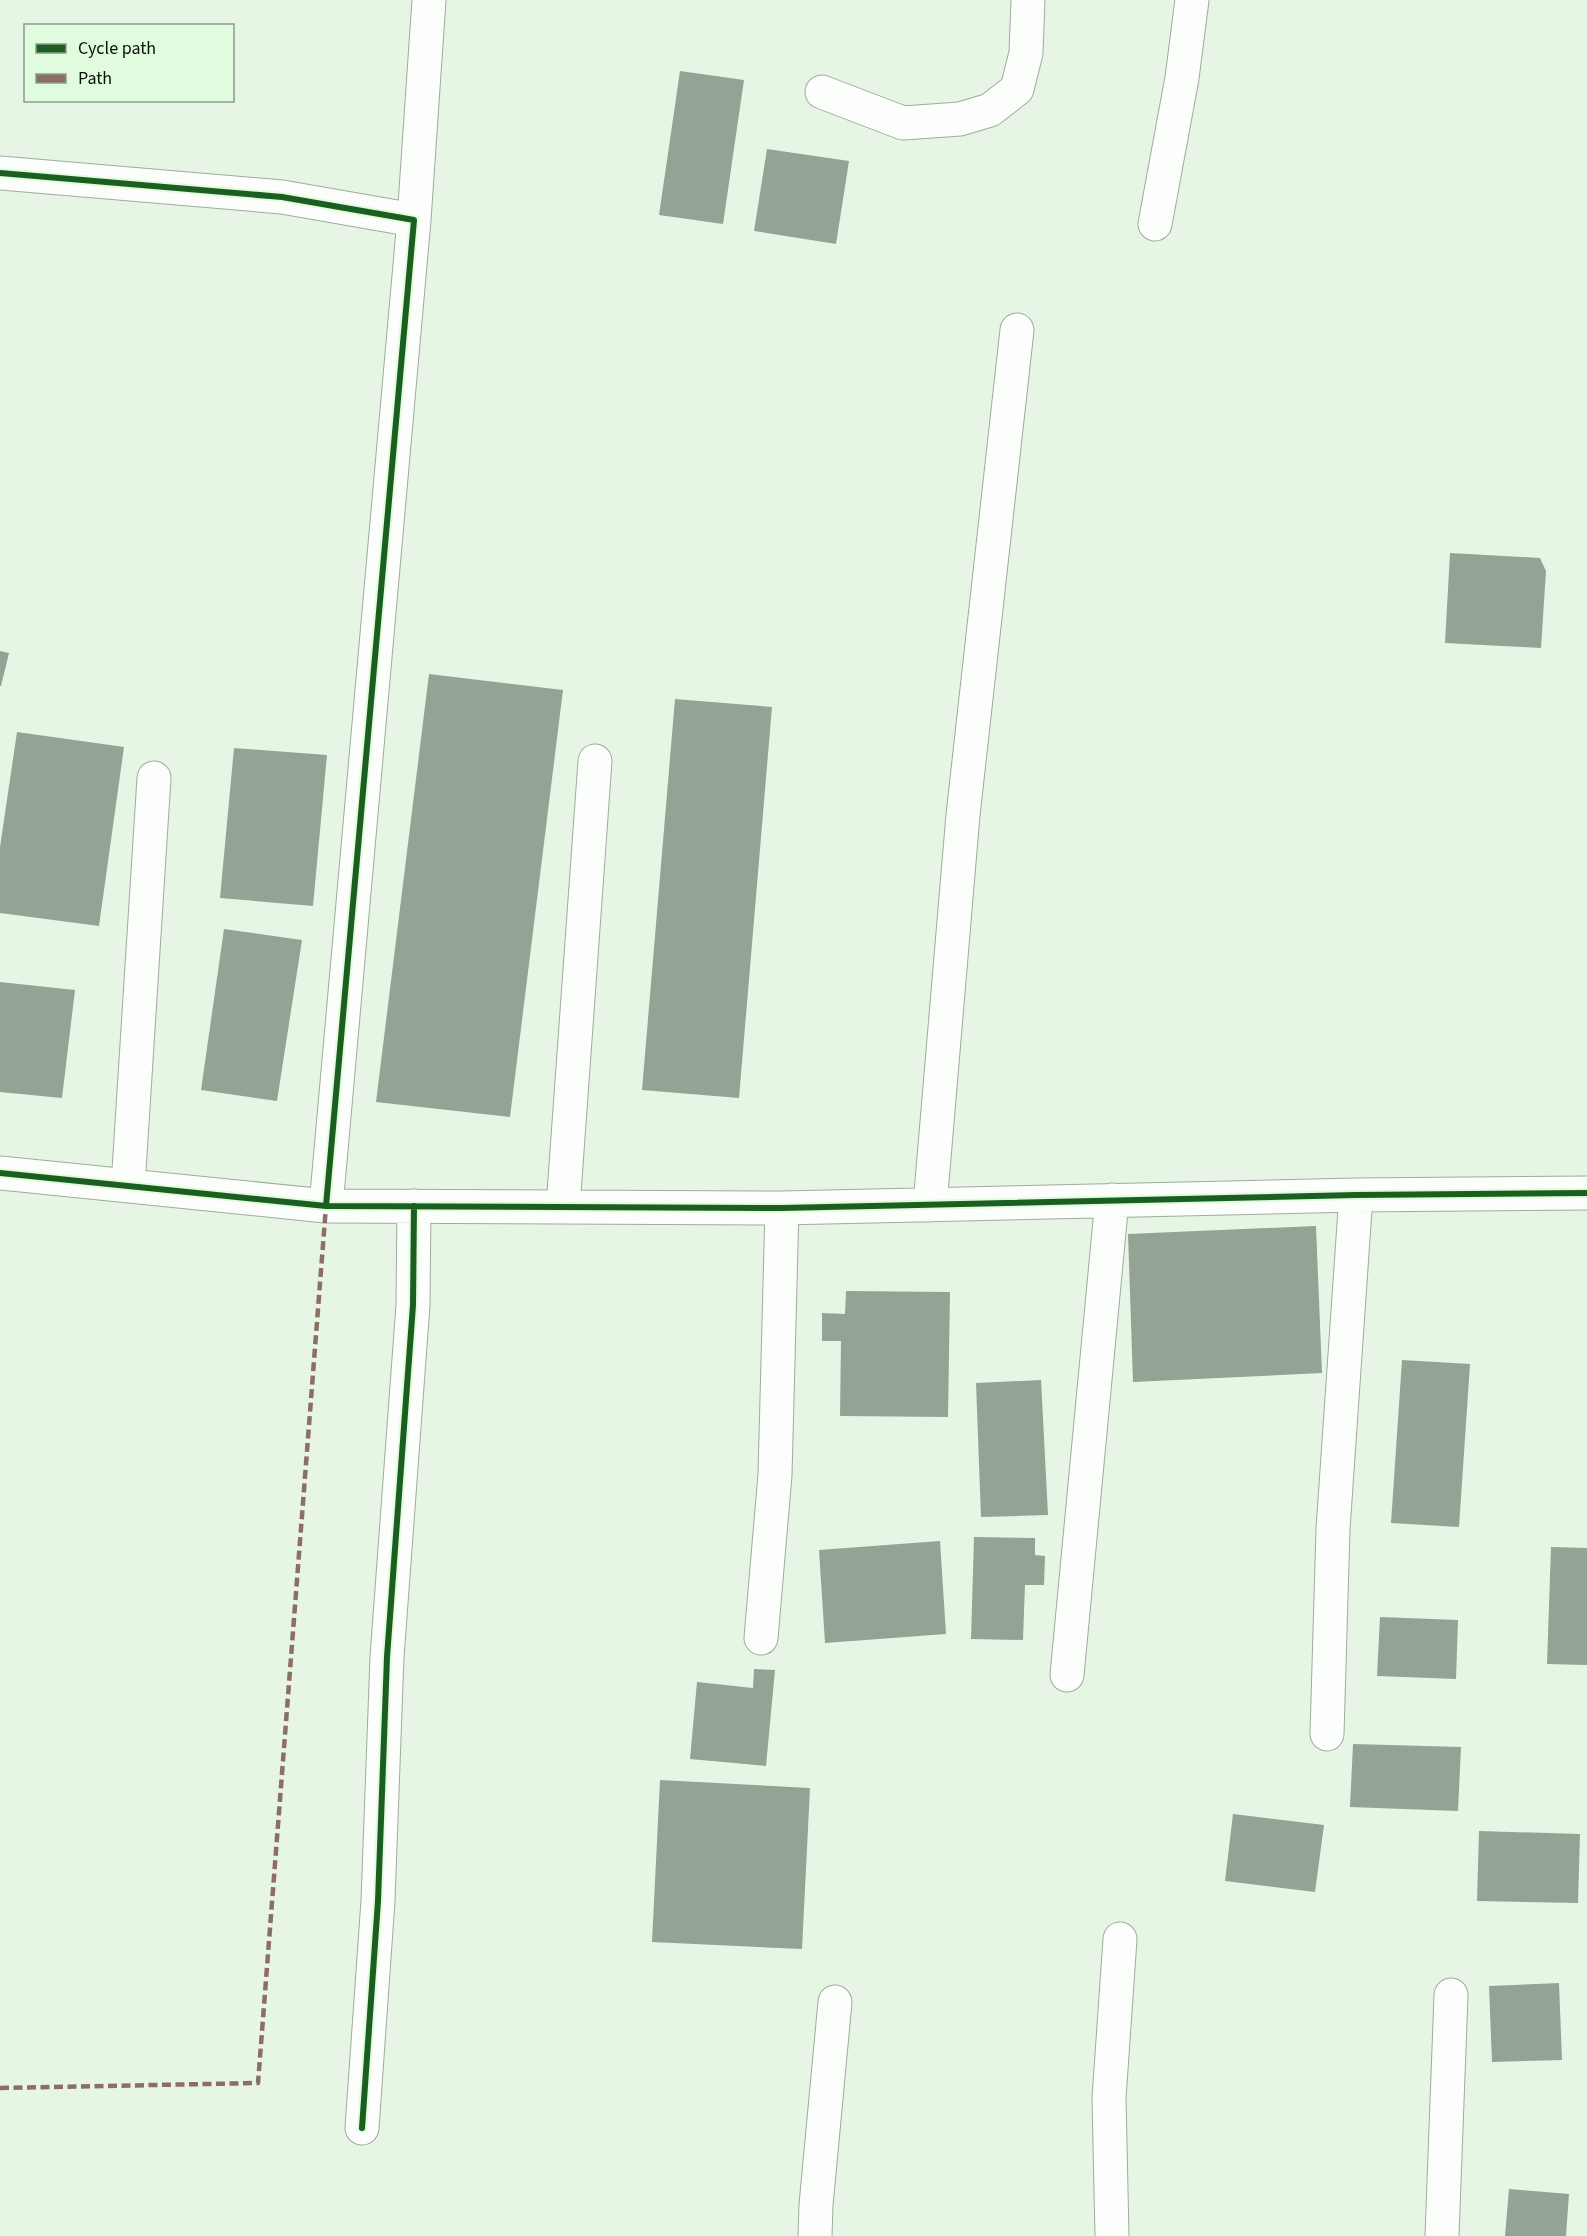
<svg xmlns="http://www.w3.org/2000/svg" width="1587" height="2236" font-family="'Source Sans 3',sans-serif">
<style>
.building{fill:#94a394}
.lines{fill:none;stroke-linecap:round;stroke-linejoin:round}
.minor-casing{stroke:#a0aa9f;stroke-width:35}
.minor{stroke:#fbfefb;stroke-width:33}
.quiet{stroke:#8d6e63;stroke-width:4.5;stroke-dasharray:9 4.5;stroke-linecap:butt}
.cycleway-casing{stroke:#e1fbdf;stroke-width:10}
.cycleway{stroke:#1b5e20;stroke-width:6}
</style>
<rect width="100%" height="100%" fill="#e7f5e5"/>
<!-- building -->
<path class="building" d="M680,71L744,80L723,224L659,215Z
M767,149L849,161L836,244L754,231Z
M1450,553L1540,558L1546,571L1541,648L1445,643Z
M0,651L9,653L1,686H0Z
M429,674L563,690L510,1117L376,1102Z
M675,699L772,707L739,1098L642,1090Z
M17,732L124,747L99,926L0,913V847Z
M234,748L327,755L313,906L220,898Z
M224,929L302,940L277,1101L201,1090Z
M0,982L75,990L62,1098L0,1092Z
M1316,1226L1322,1373L1133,1382L1128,1234Z
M846,1291L950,1292L948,1417L840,1416L841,1341H822V1313L845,1314Z
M1402,1360L1470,1364L1459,1527L1391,1523Z
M1041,1380L1048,1515L981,1517L976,1383Z
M974,1537L1035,1538V1555L1045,1556L1044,1585H1025L1023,1640L971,1639Z
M940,1541L946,1634L825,1643L819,1550Z
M1551,1547L1587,1548V1665L1547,1664Z
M1380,1617L1458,1620L1456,1679L1377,1676Z
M754,1669L775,1670L766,1766L690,1759L697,1682L753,1688Z
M1353,1744L1461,1747L1458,1811L1350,1807Z
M660,1780L810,1788L802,1949L652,1942Z
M1233,1814L1324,1825L1315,1892L1225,1881Z
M1479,1831L1580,1834L1578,1903L1477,1901Z
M1559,1983L1562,2060L1492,2062L1489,1986Z
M1509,2189L1569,2194L1566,2236H1505Z"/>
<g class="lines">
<!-- minor casing -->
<g class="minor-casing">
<path id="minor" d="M822,92L903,123L960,119L990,110L1017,89L1026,53L1028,0
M0,173L282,197L414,220L326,1206
M414,220L429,0
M1155,224L1182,78L1192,0
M0,1173L326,1206L782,1208L1356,1195L1587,1193
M128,1186L154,778
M930,1205L963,815L1017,330
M563,1207L595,761
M761,1638L775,1475L782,1208
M1067,1675L1112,1200
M1327,1734L1333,1529L1356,1195
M362,2128L378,1901L387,1657L413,1305L414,1206
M815,2236L816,2205L835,2002
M1112,2236L1109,2098L1120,1939
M1442,2236L1451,1995"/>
</g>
<!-- minor -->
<use href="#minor" class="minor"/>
<!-- quiet -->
<path class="quiet" d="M0,2088L258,2083L326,1206"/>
<!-- cycleway casing -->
<g class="cycleway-casing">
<path id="cycleway" d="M0,173L282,197L414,220L326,1206
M0,1173L326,1206L782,1208L1356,1195L1587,1193
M362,2128L378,1901L387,1657L413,1305L414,1206"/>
</g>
<!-- cycleway -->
<use href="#cycleway" class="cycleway"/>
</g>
<!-- legend -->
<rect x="24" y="24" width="210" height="78" fill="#e1fbdf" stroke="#8a9d89" stroke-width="1.5"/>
<rect x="36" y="44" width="30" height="9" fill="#1b5e20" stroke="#8a9d89" stroke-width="1.5"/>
<text x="78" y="54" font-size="18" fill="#081108">Cycle path</text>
<rect x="36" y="74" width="30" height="9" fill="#8d6e63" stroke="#8a9d89" stroke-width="1.5"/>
<text x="78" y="84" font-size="18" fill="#081108">Path</text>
</svg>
